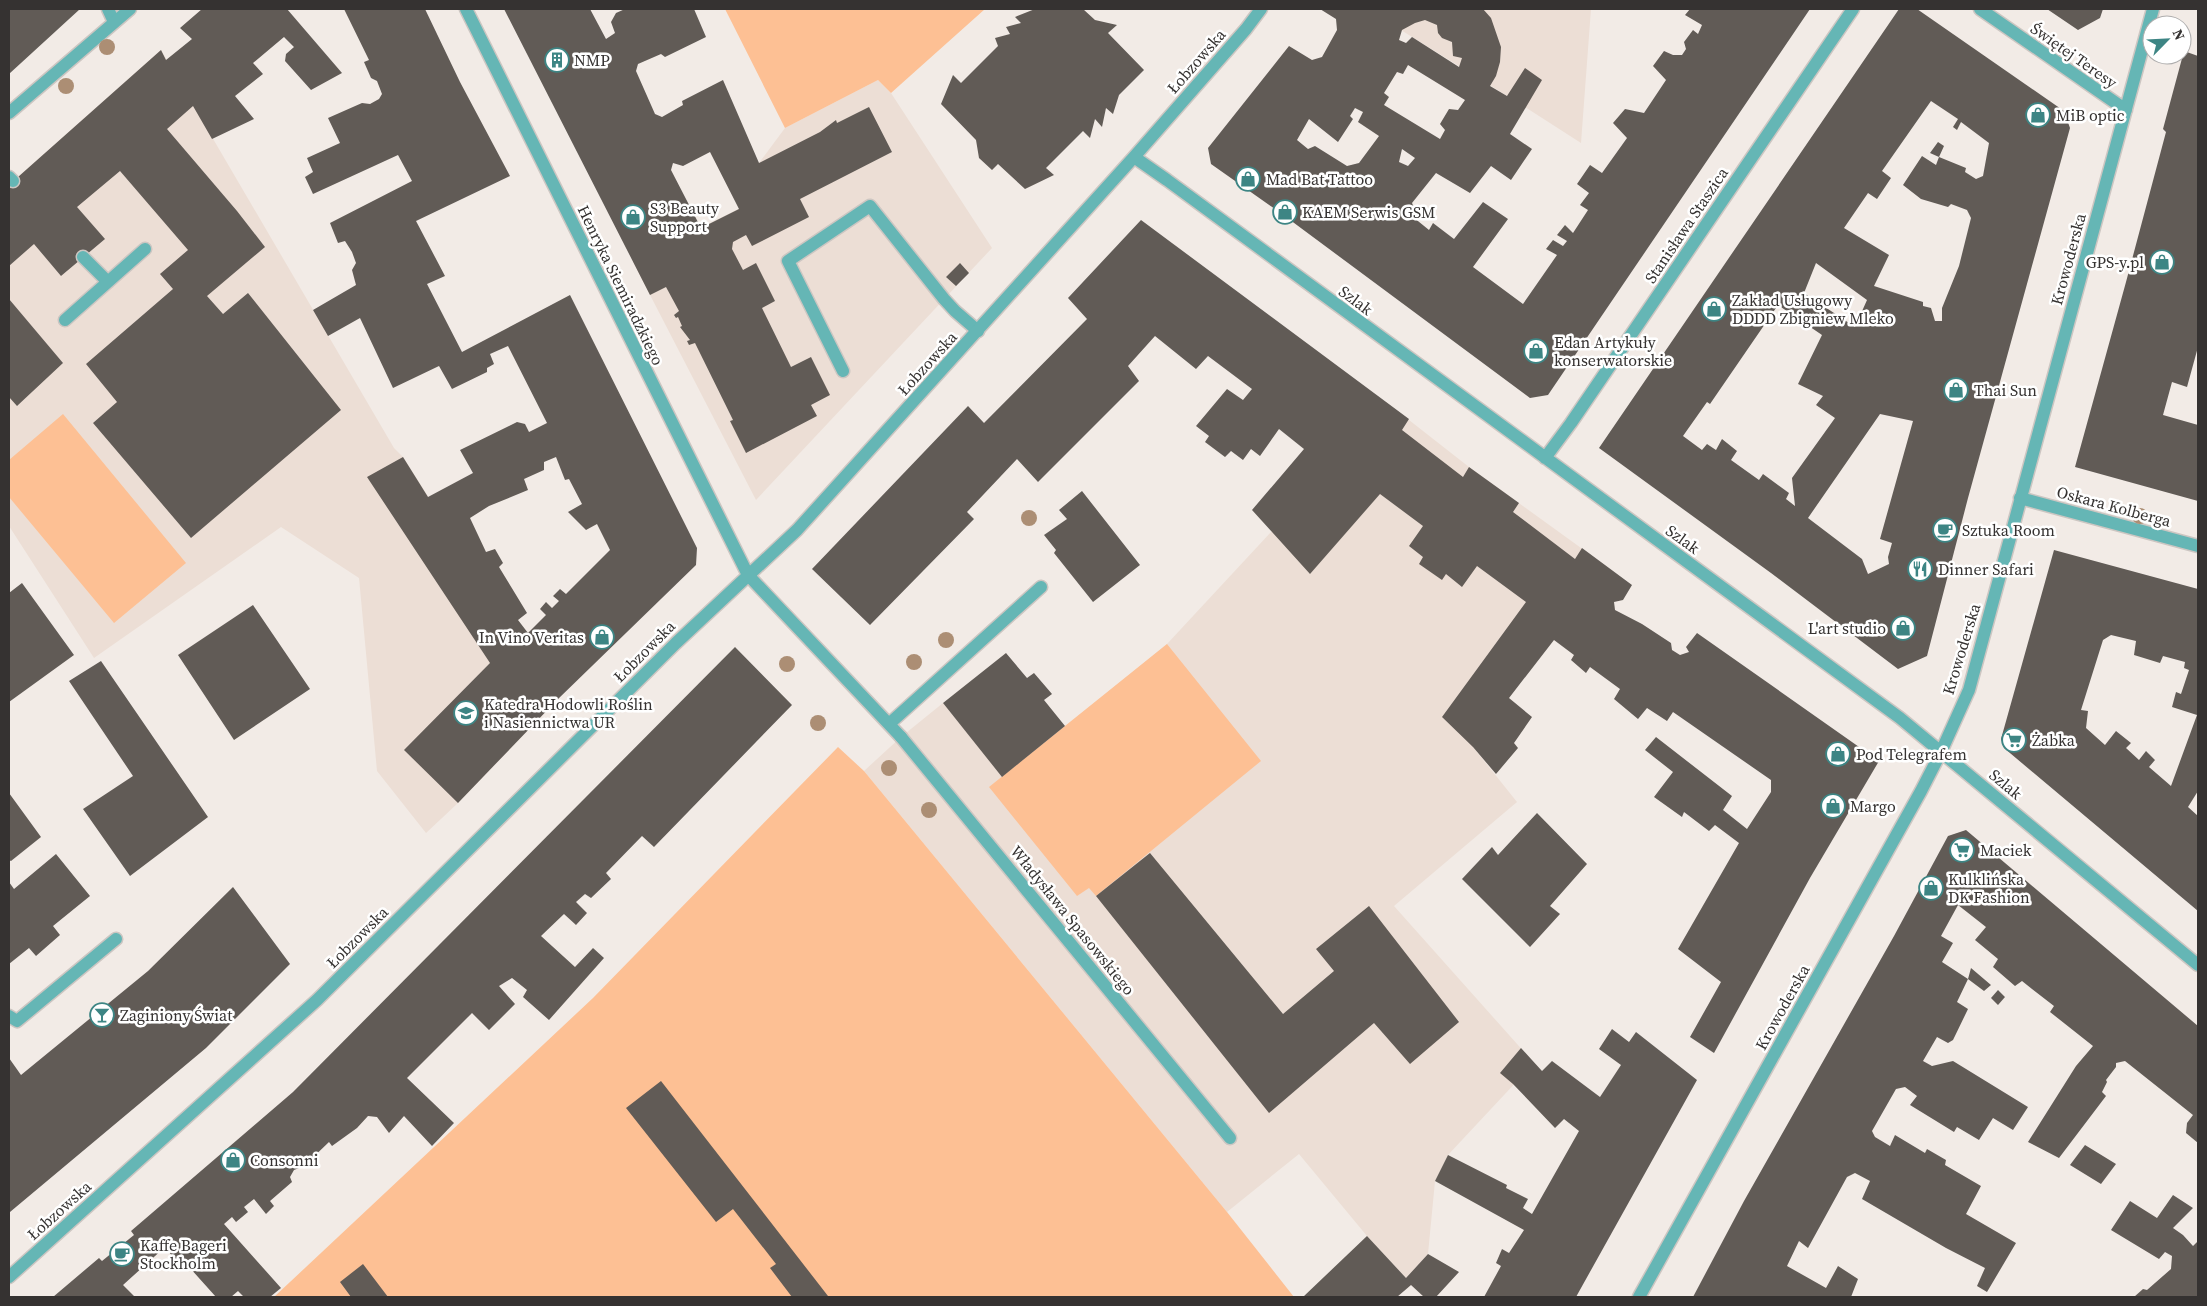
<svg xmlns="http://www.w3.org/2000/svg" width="2207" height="1306" font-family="'Source Serif 4',serif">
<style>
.built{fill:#ecded5}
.green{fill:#fdc094}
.building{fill:#615b56;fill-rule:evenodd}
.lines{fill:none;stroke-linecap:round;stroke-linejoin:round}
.lane-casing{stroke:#ccc6c2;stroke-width:15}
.street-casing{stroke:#ccc6c2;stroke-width:15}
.lane{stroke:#65b6b5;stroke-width:12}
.street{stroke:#65b6b5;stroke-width:12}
.tree{fill:#ac8e74}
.labels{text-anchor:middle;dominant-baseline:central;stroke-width:5;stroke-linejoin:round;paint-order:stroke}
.street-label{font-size:16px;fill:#353231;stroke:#fff}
.poi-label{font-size:16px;fill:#353231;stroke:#fff;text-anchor:start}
</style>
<rect width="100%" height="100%" fill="#f2ebe6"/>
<!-- built -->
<path class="built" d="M1367,9H1591L1581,143L1525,107Z
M161,50L394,448L403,457L557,700L458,803L426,833L377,771L359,578L281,527L94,658L9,526V185Z
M878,80L891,93L992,248L756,500L633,262L770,193L759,163L785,128Z
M1386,402L1469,467L1606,566L1473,747L1517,802L1394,906L1534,1063L1448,1155L1435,1181L1428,1254L1406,1278L1367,1236L1299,1154L1227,1212L864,771L901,737L943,703L1003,777L1167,644L1271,532Z"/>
<!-- green -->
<path class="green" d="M725,9H985L891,93L878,80L785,128Z
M63,414L186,563L114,623L9,497V460Z
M1167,644L1261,761L1096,896L1089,888L1077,896L989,787Z
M838,747L864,771L1227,1212L1294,1297H274L593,998Z"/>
<!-- building -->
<path class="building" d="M9,9H80L9,74Z
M202,9H287L342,73L311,90L285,61L286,54L294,47L284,37L253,63L263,74L235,96L254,119L212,139L193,106L167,129L237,211L265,247L207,296L223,314L248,293L341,410L191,538L93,423L117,402L86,364L173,289L160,274L188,250L120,171L77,207L105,239L61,276L34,244L9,266V185L161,50L166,60L192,39L180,28Z
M344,9H425L460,82L510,176L416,221L445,276L427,284L462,352L570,295L697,548L696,565L557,700L458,803L404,750L490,663L367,477L403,457L428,497L473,473L460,450L517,422L525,424L529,432L547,423L508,346L490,354L494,364L487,368V372L452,389L439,366L393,388L360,318L328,336L313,310L356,285L352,270L356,263L352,252L345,241L338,243L330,223L412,181L398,155L313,194L305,177L313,172L307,158L340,143L328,118L362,103L370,104L379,99L382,94L377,81L371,78L364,62L369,60ZM556,457L565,480L569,479L582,504L568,512L586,530L597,524L610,550L566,594L560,589L553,596L559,601L552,608L546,602L540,609L546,615L528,633L518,620L527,613L499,567L503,563L495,549L486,552L470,518L489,506L528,490L524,479L544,470V462Z
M504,9H590L606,39L615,33L611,22L616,13L625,9H694L706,37L665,57L661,54L638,64L636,71L655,114L662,117L683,105L682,101L723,80L759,163L820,132L836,120L837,123L869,107L892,152L800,199L809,217L752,246L746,235L733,242L732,249L743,270L756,263L775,301L762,308L791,367L811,357L830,395L811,405L817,416L746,453L730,421L733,420L695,343L689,345L687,341L690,340L680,327L682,326L678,317L676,318L674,315L679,311L666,287L650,295ZM710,152L739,209L701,228L671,170L673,163L683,166Z
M1035,9H1083L1095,20L1117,25L1108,33L1144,70L1119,95L1113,114L1106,108L1102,127L1095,119L1090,138L1083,131L1046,168L1054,175L1025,189L998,164L992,170L979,158L976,140L941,104L953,75L961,83L998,46L995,38L1010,34L1006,27L1021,23L1015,17Z
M1320,9H1483L1491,18L1501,47L1500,62L1496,76L1490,86L1507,96L1525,68L1542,80L1510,134L1532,149L1511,180L1491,166L1470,193L1436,173L1412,203L1415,210L1413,217L1429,230L1433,223L1454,239L1483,202L1508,219L1473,267L1523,304L1557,255L1546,249L1553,240L1563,246L1567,241L1557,235L1565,225L1573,233L1588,210L1580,205L1589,193L1577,184L1590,165L1602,173L1627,138L1613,123L1625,109L1644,113L1666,80L1653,66L1664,51L1673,55H1682L1686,49L1684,42L1693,30L1698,34L1702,25L1685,15L1690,9H1810L1548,395L1530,398L1282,214L1211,164L1208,148L1289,46L1312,60L1322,57L1337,30L1336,19ZM1425,20L1437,25L1438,33L1442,38L1452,42L1453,56L1462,58L1459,67L1412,37L1406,43L1399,40L1402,30L1415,23ZM1408,65L1465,100L1458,110L1449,109L1440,124L1445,130L1440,139L1384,105L1389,97L1384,93L1397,72L1403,74ZM1355,108L1363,112L1358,122L1379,136L1359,163L1347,166L1315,146L1308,149L1297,140L1309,119L1338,142L1353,119L1350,116ZM1402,149L1415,158L1408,166L1399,162Z
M1899,9H1917L2064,111L2070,128L1968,498L1927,656L1898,669L1771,573L1599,448ZM1931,101L1958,119L1953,127L1957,130L1961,122L1989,143L1983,176L1976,179L1965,172L1966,168L1939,157L1936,165L1922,156L1903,185L1921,199L1948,207L1951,204L1967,210L1971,218L1959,266L1942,308V321H1935L1931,308L1923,306V302L1874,286L1889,255L1844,228L1868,193L1877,199L1891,178L1882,171ZM1816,263L1867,300L1855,327L1804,293ZM1778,305L1822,335L1798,384L1823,396L1816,405L1835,418L1792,478L1795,506L1786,499L1789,493L1763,474L1759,480L1731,460L1737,451L1722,439L1716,450L1707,444L1702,450L1683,436L1707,402L1710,404ZM1880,414L1913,421L1880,539L1892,543L1888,557L1889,564L1868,574L1862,559L1808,518Z
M2047,9H2103L2100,18L2078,30Z
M2184,51L2198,56V347L2187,387L2172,382L2163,415L2198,425V501L2075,467L2126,282L2166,132L2163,129Z
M1938,142L1944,146L1939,157L1930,153Z
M1141,220L1409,419L1402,430L1463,477L1469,467L1519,503L1513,512L1575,559L1582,548L1632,585L1623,600L1614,602L1615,610L1642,624L1671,643L1672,650L1680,655L1689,652L1686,647L1697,633L1879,761L1810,878L1714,1053L1690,1037L1721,982L1678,949L1739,843L1715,825L1709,831L1684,812L1682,817L1654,797L1673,772L1645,750L1656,737L1732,796L1723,810L1747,829L1771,792V780L1673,712L1667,721L1647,708L1638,719L1614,699L1620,689L1590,667L1586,673L1571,660L1574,655L1554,640L1509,698L1532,717L1514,743L1518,748L1496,774L1473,747L1442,717L1526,602L1477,566L1462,587L1446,574L1442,580L1419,564L1423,557L1409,546L1423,526L1380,494L1310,574L1252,510L1304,449L1279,429L1260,456L1251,449L1243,460L1231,451L1225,457L1205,442L1209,436L1196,426L1227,389L1243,400L1252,389L1208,356L1196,369L1155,336L1128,366L1139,381L1038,482L1017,459L967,512L974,519L870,625L812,569L968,406L984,423L1087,319L1068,298Z
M960,263L969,273L956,286L946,277Z
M9,299L63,363L17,406L9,397Z
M1082,491L1140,565L1093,602L1054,553L1056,550L1044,535L1067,519L1059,510Z
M2054,550L2198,589V791L2188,807L2198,816V911L2004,748L2001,739ZM2111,635L2136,641L2134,655L2160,663L2163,656L2185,662L2184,668L2189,670L2181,694L2176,692L2172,707L2197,715L2171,786L2149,767L2155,760L2146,751L2139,760L2126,748L2131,743L2116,731L2105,745L2086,728L2088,711L2081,710L2103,640Z
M22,583L74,655L9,702V593Z
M253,605L310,689L234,740L178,655Z
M735,647L792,705L654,847L642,836L606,873L611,879L591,898L585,894L576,902L587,913L576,925L564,914L541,936L575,967L593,948L604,958L549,1020L523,997L527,990L512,978L499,986L515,1004L489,1030L472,1013L407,1078L454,1123L432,1146L404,1116L389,1133L377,1117L368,1116L357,1128L332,1146L329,1142L304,1166L294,1170L290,1177L292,1182L270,1201L274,1206L266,1214L254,1199L244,1207L248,1212L236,1222L232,1217L224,1224L281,1288L270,1297H244L238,1291L231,1297H216L181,1258L177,1262L165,1247L123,1285L135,1297H53L99,1258L102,1261L134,1235L131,1231L293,1092Z
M1006,653L1027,678L1034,673L1052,694L1044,700L1065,726L1002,777L943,703Z
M101,661L208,817L130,876L83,809L133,776L69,681Z
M9,793L41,837L11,861L9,860Z
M1537,813L1587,864L1550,906L1560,914L1530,947L1462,879L1492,847L1498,855Z
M1966,830L2198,1026V1143L2186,1133L2187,1123L2193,1115L2125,1061L2116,1063V1067L2106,1080L2107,1082L2102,1092L2106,1096L2059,1158L2028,1142L2076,1066L2093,1046L2050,1012L2054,1006L2032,989L2022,981L2015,986L1993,967L1998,959L1975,940L1986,927L1958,905L1941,936L1953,943L1942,962L1968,979L1971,968L1991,985L1984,991L1968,979L1957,1002L1968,1009L1953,1040L1948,1043L1937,1037L1923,1061L1932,1066L1953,1061L2028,1107L2013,1130L1993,1118L1979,1140L1957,1127L1954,1132L1910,1105L1917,1096L1905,1087L1896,1089L1872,1131L1875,1137L1890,1146L1895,1135L1925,1153L1927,1149L1946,1160L1945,1165L1981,1186L1966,1214L2016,1243L1987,1292L1977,1286L1985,1268L1946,1248L1862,1199L1870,1181L1855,1173L1847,1177L1808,1248L1799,1241L1787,1266L1826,1288L1838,1266L1858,1279L1851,1297H1693L1744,1201L1894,936L1948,836Z
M1150,853L1283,1014L1334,971L1316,949L1369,906L1459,1022L1410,1064L1374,1023L1269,1113L1096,896Z
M56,854L90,896L53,926L60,935L36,956L29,948L9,964V882L14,889Z
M233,887L290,964L206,1048L10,1212L9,1058L21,1075L148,971Z
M1998,990L2005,997L1998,1005L1991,998Z
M1612,1029L1629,1042L1636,1032L1697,1080L1576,1297H1484L1501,1266L1496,1263L1502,1249L1509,1253L1524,1230L1435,1181L1448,1155L1507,1185L1506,1188L1528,1199L1523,1208L1532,1214L1579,1131L1564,1119L1555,1128L1513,1084L1500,1073L1521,1048L1542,1071L1552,1061L1600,1097L1621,1065L1599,1049Z
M661,1081L828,1296L826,1297H792L770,1268L776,1264L733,1209L716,1222L626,1108Z
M2085,1145L2116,1164L2101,1184L2070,1165Z
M2173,1195L2193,1208L2173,1228L2183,1235L2193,1246L2198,1241V1297H2134L2143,1289L2147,1290L2171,1269L2172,1256L2165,1252L2159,1259L2111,1230L2130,1201L2157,1218Z
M1367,1236L1406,1278L1428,1254L1459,1272L1436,1297H1424L1411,1285L1397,1297H1303Z
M363,1264L388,1297H351L340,1282Z"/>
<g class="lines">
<!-- lane casing -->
<g class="lane-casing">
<path id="lane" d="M108,9L114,22
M9,177L13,181
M83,257L108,282
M65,320L145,249
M843,371L788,261L870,206L944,299L955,311L978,331
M901,737L1230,1138
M9,1016L17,1021L116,939"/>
</g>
<!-- street casing -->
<g class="street-casing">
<path id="street" d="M466,9L748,575L901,737
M1980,9L2126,110
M9,113L130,9
M1134,157L1167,180L1900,718L2198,965
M1545,458L1571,423L1853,9
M2020,498L2198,546
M889,724L1041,587
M9,1277L317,1000L676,643L797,530L1134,157L1246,29L1261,9
M1639,1297L1921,791L1941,752L1969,690L2153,9"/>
</g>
<!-- lane -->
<use href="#lane" class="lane"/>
<!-- street -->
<use href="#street" class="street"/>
</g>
<!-- trees -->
<g class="tree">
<circle cx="107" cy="47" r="8"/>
<circle cx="66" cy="86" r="8"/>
<circle cx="2140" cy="516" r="8"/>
<circle cx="1029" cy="518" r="8"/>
<circle cx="946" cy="640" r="8"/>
<circle cx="914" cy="662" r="8"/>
<circle cx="787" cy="664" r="8"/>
<circle cx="818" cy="723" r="8"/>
<circle cx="889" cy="768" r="8"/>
<circle cx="929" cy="810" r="8"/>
</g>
<!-- icons -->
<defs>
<g id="building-ring" transform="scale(1.25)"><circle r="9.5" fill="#fff" stroke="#3d8584" stroke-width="1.5"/><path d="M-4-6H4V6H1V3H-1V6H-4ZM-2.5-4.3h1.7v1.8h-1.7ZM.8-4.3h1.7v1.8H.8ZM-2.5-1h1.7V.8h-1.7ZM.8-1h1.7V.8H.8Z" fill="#3d8584"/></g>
<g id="shop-ring" transform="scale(1.25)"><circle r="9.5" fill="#fff" stroke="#3d8584" stroke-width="1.5"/><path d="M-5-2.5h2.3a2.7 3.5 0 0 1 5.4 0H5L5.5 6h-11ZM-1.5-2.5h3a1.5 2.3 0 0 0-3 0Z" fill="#3d8584"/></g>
<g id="cafe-ring" transform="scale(1.25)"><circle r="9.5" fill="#fff" stroke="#3d8584" stroke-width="1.5"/><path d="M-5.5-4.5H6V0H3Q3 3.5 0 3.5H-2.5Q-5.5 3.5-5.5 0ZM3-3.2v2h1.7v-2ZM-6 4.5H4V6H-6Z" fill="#3d8584"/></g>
<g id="restaurant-ring" transform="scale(1.25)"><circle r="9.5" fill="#fff" stroke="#3d8584" stroke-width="1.5"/><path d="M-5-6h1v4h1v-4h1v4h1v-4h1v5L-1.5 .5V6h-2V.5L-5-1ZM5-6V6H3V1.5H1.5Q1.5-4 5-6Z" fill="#3d8584"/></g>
<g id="university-ring" transform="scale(1.25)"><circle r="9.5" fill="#fff" stroke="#3d8584" stroke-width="1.5"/><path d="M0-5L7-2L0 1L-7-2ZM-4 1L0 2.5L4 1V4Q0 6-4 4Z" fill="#3d8584"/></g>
<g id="supermarket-ring" transform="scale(1.25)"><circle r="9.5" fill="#fff" stroke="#3d8584" stroke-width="1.5"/><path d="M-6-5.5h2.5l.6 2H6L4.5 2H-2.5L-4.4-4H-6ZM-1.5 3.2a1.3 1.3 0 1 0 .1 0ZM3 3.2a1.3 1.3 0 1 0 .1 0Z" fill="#3d8584"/></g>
<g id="bar-ring" transform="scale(1.25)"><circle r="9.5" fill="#fff" stroke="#3d8584" stroke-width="1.5"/><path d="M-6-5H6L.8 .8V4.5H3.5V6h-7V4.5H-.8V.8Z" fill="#3d8584"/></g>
</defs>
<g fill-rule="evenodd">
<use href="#building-ring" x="557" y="60"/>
<use href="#shop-ring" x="2038" y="115"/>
<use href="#shop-ring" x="1248" y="179"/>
<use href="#shop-ring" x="1285" y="212"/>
<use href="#shop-ring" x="633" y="217"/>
<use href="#shop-ring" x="2162" y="262"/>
<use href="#shop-ring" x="1714" y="309"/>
<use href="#shop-ring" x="1536" y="351"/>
<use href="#shop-ring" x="1956" y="390"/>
<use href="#cafe-ring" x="1945" y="530"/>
<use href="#restaurant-ring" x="1920" y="569"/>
<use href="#shop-ring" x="1903" y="628"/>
<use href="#shop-ring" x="602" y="637"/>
<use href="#university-ring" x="466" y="713"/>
<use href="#supermarket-ring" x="2014" y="740"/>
<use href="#shop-ring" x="1838" y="754"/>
<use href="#shop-ring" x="1833" y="806"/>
<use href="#supermarket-ring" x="1962" y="850"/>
<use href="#shop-ring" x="1931" y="888"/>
<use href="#bar-ring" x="102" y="1015"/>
<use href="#shop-ring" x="233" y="1160"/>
<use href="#cafe-ring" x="122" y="1254"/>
</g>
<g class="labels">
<!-- street labels -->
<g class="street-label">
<text transform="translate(2074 55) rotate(35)">Świętej Teresy</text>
<text transform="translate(1196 61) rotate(-49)">Łobzowska</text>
<text transform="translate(1686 225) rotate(-56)">Stanisława Staszica</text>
<text transform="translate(2068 259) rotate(-75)">Krowoderska</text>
<text transform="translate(621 285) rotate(64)">Henryka Siemiradzkiego</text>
<text transform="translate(1356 300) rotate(37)">Szlak</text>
<text transform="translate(927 363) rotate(-48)">Łobzowska</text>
<text transform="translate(2114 506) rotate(15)">Oskara Kolberga</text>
<text transform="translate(1683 539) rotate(36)">Szlak</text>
<text transform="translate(1961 649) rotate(-73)">Krowoderska</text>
<text transform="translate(644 651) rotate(-45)">Łobzowska</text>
<text transform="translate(2006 784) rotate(40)">Szlak</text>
<text transform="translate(1073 920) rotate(51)">Władysława Spasowskiego</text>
<text transform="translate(357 937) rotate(-45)">Łobzowska</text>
<text transform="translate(1782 1007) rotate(-61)">Krowoderska</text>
<text transform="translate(59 1210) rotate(-42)">Łobzowska</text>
</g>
<!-- poi labels -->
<g class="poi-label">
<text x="574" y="60">NMP</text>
<text x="2056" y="115">MiB optic</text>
<text x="1266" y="179">Mad Bat Tattoo</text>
<text x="650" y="208">S3 Beauty<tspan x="650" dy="18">Support</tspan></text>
<text x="1302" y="212">KAEM Serwis GSM</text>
<text x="2144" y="262" text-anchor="end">GPS-y.pl</text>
<text x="1732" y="300">Zakład Usługowy<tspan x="1732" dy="18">DDDD Zbigniew Mleko</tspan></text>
<text x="1554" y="342">Edan Artykuły<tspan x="1554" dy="18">konserwatorskie</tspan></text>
<text x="1974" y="390">Thai Sun</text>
<text x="1962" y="530">Sztuka Room</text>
<text x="1938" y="569">Dinner Safari</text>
<text x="1886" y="628" text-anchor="end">L'art studio</text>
<text x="584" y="637" text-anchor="end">In Vino Veritas</text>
<text x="484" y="704">Katedra Hodowli Roślin<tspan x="484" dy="18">i Nasiennictwa UR</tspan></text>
<text x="2032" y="740">Żabka</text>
<text x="1856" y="754">Pod Telegrafem</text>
<text x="1850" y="806">Margo</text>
<text x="1980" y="850">Maciek</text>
<text x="1948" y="879">Kulklińska<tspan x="1948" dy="18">DK Fashion</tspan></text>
<text x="120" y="1015">Zaginiony Świat</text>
<text x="250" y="1160">Consonni</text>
<text x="140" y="1245">Kaffe Bageri<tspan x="140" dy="18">Stockholm</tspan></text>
</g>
</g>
<!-- border -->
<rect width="2207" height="1306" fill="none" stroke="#353231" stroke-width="20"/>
<!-- north arrow -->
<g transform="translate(2167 40) rotate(66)"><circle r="24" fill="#ffffff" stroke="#aeadad"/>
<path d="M0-4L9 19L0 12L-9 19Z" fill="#3d8584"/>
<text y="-8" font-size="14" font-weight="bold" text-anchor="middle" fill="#353231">N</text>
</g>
</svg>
